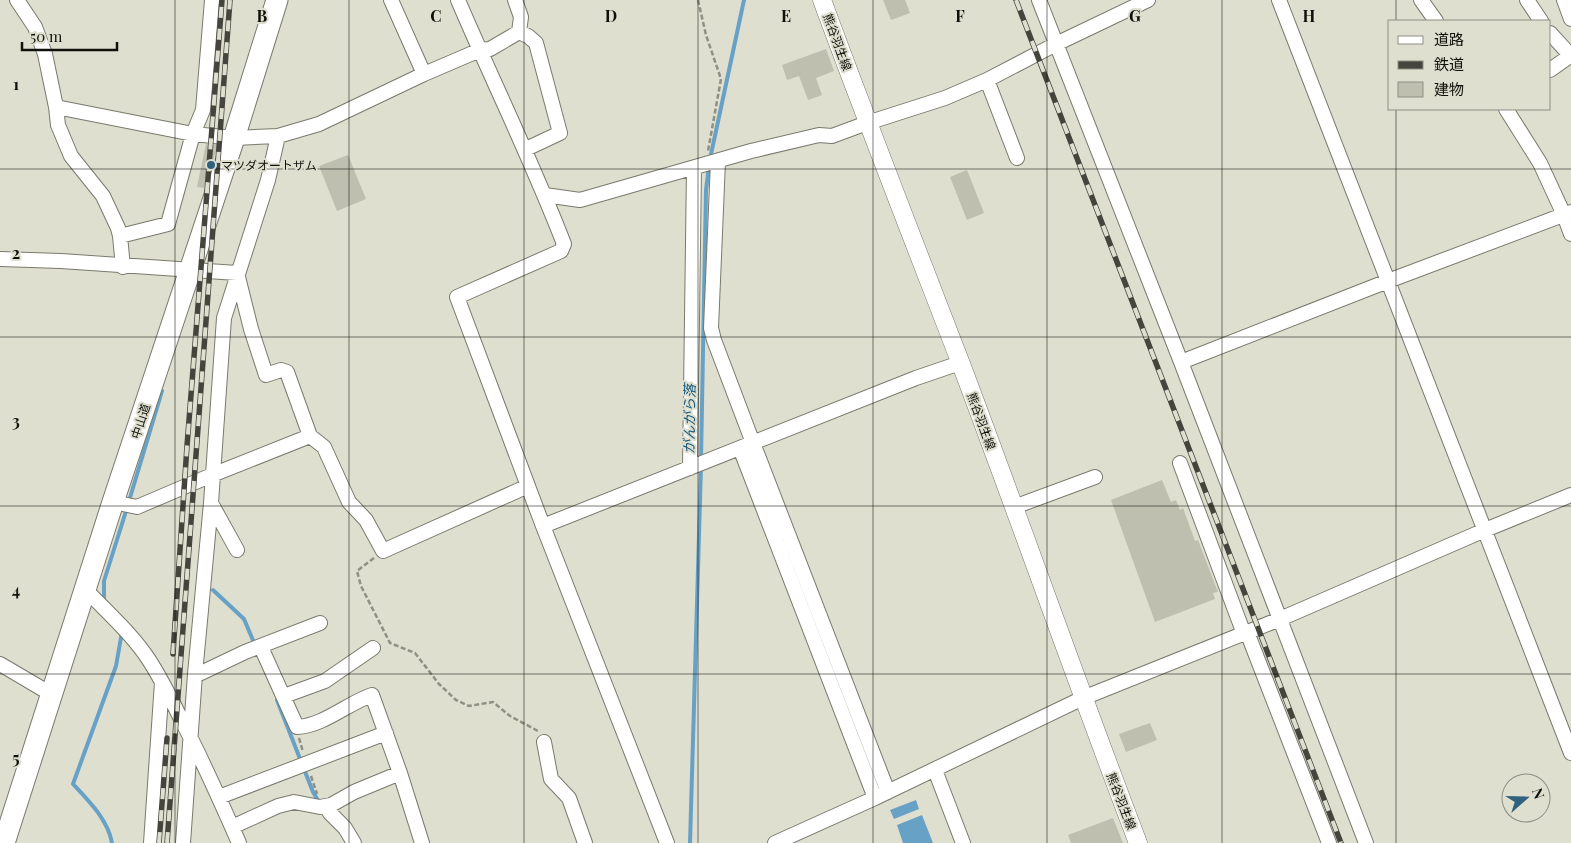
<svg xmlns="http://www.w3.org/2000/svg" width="1571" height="843" font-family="'Playfair Display','Noto Sans JP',serif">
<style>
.water{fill:#68a1c6}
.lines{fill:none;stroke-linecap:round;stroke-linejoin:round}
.stream{stroke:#68a1c6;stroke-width:4}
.building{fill:#bfbfb0}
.minor-casing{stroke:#797a6c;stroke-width:16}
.major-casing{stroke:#797a6c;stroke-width:19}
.highway-casing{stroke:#797a6c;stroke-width:23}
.path{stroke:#8f8f83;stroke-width:2.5;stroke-dasharray:5 2.5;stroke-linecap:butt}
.minor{stroke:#fff;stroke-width:14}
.major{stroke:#fff;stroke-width:18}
.highway{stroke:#fff;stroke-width:21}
.rail-casing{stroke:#45453e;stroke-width:5.5}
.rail{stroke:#dfdfd0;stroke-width:4;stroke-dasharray:11;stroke-linecap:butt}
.grid{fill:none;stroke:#11110c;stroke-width:1;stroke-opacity:0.55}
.poi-dot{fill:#30617f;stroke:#dfdfd0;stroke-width:2}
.labels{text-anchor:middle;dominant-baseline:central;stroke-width:4;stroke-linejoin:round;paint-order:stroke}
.street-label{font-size:12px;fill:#11110c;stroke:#dfdfd0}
.poi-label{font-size:12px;fill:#11110c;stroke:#dfdfd0;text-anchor:start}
.water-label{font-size:14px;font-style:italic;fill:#12577c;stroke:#dfdfd0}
.grid-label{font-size:16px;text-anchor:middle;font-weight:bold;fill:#11110c;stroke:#dfdfd0;stroke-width:4;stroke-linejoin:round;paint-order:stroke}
</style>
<rect width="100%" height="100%" fill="#dfdfd0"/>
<!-- water -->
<path class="water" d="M916,800L919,809L894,819L890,810Z
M922,815L933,843H903L897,825Z"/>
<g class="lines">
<!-- stream -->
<path class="stream" d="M710,159L744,0
M701,459L706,190L709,166
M129,501L162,391
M213,590L244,619L255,645
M106,602L104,600V581L127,508
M277,700L313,792L319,802
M112,843C108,820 89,801 73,784L116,666L122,632
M690,843L701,466"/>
</g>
<!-- building -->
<path class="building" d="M883,0H905L910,13L891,20Z
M826,49L834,71L816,78L822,95L808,100L799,76L787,80L782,65Z
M206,144L218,145L204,188L197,187Z
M348,155L366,199L337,211L319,166Z
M967,170L984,213L967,220L950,177Z
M1162,480L1171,502L1176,500L1180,510L1183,508L1195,541L1198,540L1218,592L1213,593L1215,599L1155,622L1111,500Z
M1150,723L1157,740L1126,752L1119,734Z
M1113,818L1123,843H1071L1068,835Z"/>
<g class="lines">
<!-- minor casing -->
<g class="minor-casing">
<path id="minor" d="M17,0L35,27L45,54L56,107L58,125L71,156L103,196L118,228L120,236L123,267
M391,0L424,74
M458,0C493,82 532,161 564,244L561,251L457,297L543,526L667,843
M1039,0L1181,362L1366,843
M1279,0L1571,753
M1421,0L1436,21
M1527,0L1541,21
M1564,0L1571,19
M519,32L528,36L536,43L560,133L526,149
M1550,33L1571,56
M1550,70L1570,56
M987,80L1017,158
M56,107L193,134L234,138L278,136L319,124L424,74L480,50L490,49L519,32L521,17L515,0
M1506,109L1540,163L1564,215L1571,234
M718,161L711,328L714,340L753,443L888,792
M545,195L580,200L751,151L819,135L832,136L867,123L945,98L987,80L1056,44L1148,0
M120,236L168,224L193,134L203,110L212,0
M0,259L61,261L237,273L251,329L266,375L281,370L287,372L310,436
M1181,362L1388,281L1571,212
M740,448L875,798
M1180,463L1244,634
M690,468L694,168
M113,502L137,507L212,475L310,436L324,447L349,502L366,520L383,551L528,486
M211,503L237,550
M1014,507L1095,477
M543,526L916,378L960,363
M85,589C107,612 132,634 149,660C162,680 172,701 182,721C203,761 221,802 239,843
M1247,632L1329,843
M261,647L297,727C323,726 348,703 372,695L400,773L422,843
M0,664L51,694
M195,674L201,673L245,652L320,623
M284,696L325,681L373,648
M544,742L551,779L569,798L585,843
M935,770L963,843
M219,797L386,733
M326,806L330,813L345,828L354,843
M232,827L278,806L294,802L320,807L331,805L354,792L400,773
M151,843L162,682
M183,843L195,674L211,503L224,318L268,180L278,136
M775,843L875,798L1083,698L1280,619L1485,530L1571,495"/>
</g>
<!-- major casing -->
<g class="major-casing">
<path id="major" d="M822,0C867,122 914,242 961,364C1021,523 1077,684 1138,843"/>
</g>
<!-- highway casing -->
<g class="highway-casing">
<path id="highway" d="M4,843L113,502L234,138L277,0"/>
</g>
<!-- path -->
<path class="path" d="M698,0L706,35L721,79L708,151
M374,558L357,571L361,586L390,643L415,653L439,684L456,700L469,706L493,702L510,716L538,731
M299,738L303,752
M311,776L317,794"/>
<!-- minor -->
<use href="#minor" class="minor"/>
<!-- major -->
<use href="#major" class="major"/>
<!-- highway -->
<use href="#highway" class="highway"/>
<!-- rail casing -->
<g class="rail-casing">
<path id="rail" d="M1016,0L1341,843
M173,654L187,446L222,0
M159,843L167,738
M167,843L230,0"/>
</g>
<!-- rail -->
<use href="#rail" class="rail"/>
</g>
<!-- grid -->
<path class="grid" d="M175,0V843M349,0V843M524,0V843M698,0V843M873,0V843M1047,0V843M1222,0V843M1396,0V21M1396,109V843M0,169H1571M0,337H1571M0,506H1571M0,674H1571"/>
<!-- markers -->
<circle class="poi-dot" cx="211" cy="165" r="5"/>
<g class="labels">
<!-- street labels -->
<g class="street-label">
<text transform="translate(838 42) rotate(70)">熊谷羽生線</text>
<text transform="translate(140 421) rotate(-72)">中山道</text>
<text transform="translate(982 421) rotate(70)">熊谷羽生線</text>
<text transform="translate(1122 801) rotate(69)">熊谷羽生線</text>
</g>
<!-- poi labels -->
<g class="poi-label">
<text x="221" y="165">マツダオートザム</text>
</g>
<!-- water labels -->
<g class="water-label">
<text transform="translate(689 419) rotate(-89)">がんがら落</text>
</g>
</g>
<g class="grid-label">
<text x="262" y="22">B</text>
<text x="436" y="22">C</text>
<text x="611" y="22">D</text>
<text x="786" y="22">E</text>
<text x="960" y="22">F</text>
<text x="1135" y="22">G</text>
<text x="1309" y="22">H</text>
<text x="16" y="90">1</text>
<text x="16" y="259">2</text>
<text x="16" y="427">3</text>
<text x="16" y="596">4</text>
<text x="16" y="764">5</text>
</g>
<!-- legend -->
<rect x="1388" y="20" width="162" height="90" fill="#dfdfd0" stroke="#8d8d82"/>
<rect x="1398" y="36" width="25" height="8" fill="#ffffff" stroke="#8d8d82"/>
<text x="1434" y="45" font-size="15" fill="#11110c">道路</text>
<rect x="1398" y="61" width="25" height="8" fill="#45453e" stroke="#8d8d82"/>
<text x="1434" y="70" font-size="15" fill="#11110c">鉄道</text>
<rect x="1398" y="82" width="25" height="15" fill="#bfbfb0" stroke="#8d8d82"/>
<text x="1434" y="95" font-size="15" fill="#11110c">建物</text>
<!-- north arrow -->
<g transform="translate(1526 798) rotate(70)"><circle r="24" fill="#dfdfd0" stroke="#8d8d82"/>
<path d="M0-4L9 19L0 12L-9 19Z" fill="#30617f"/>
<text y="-8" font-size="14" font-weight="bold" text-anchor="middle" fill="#11110c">N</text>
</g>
<!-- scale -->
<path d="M22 42v8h95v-8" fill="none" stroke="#11110c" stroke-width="2.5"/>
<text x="30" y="42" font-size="15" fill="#11110c" stroke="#dfdfd0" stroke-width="4" paint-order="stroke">50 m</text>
</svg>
